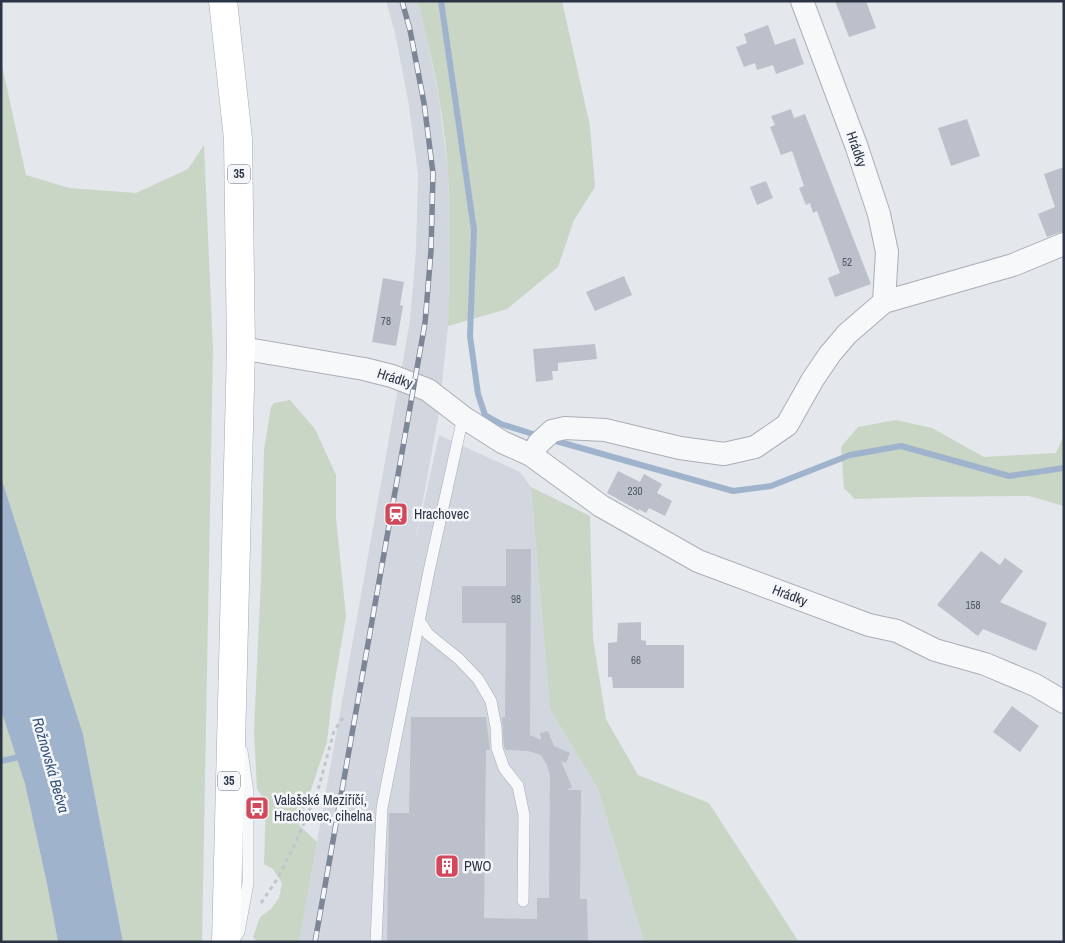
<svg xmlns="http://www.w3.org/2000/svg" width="1065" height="943" font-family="'Archivo Narrow',sans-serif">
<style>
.built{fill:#d2d6de}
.green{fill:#c9d6c5}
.water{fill:#9fb4cc}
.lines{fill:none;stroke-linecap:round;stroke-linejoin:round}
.stream{stroke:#9fb4cc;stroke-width:6}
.building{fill:#bbc0ca}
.service-casing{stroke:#a9aeb7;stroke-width:12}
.minor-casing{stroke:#a9aeb7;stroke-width:24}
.primary-casing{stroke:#a3abb8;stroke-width:29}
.path{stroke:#c2c5cb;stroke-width:3;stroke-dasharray:4 4;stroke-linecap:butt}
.service{stroke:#f7f8fa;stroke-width:11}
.minor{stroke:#f7f8fa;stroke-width:22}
.primary{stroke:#fff;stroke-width:28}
.rail-casing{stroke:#7d8696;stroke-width:5.5}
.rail{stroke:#f4f6f9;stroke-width:4;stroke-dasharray:11;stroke-linecap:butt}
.labels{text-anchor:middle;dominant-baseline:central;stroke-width:5;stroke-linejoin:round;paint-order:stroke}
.number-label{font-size:11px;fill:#4f5766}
.shield{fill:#f4f6f9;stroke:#676e7b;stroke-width:1}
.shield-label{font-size:12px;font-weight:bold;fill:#2b3445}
.street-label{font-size:14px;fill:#2b3445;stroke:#f4f6f9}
.poi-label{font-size:14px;fill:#2b3445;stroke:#f4f6f9;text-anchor:start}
.water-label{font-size:15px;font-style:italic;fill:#34527a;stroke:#f4f6f9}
</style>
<rect width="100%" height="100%" fill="#e4e7ec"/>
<!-- built -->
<path class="built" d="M386,1H418L425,26L439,100L448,172L451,255L448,326L439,413L415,544L439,435L520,472L531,487L550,709L598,789L644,942H299L410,321L416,250L418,174L409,105L395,33Z"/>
<!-- green -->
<path class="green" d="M418,1H562L590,126L595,187L574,220L558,267L507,309L448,326C450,275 451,225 448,174C445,118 432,55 418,1Z
M1,61L26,175L69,188L136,193L188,169L204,145L213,349L202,942H123L83,734L1,477Z
M290,400L315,429L336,475V518L346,616L332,698L327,742L299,825L317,842L299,942H258L253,937L260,917L271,909L279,898L282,883L273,869L264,864L266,802L257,789L254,731L261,579L264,450L271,407L274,403Z
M896,420L932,428L984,457L1056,453L1064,435V506L1029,496L921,497L855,499L844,488L841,447L858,427Z
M531,487L590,516L593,638L606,719L638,775L709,803L799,942H644L598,789L550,709Z
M1,710L25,784L47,884L58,942H1Z"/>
<!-- water -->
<path class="water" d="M1,477L83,734L123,942H58L47,884L25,784L1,710Z"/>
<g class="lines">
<!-- stream -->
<path class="stream" d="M441,1L474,230L470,336L478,394L485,415L501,424L539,436
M549,439L733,491L771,486L850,455L901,446L1009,476L1064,468
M1,761L24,756"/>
</g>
<!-- building -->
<path class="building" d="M835,1H866L876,28L849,37Z
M768,25L775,45L795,38L804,64L776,74L773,65L757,70L755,63L744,67L736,47L747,43L744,34Z
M791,109L794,118L805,114L871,284L835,297L828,278L840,273L817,211L813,213L810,203L806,205L799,188L804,186L792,151L781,155L770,127L775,125L771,116Z
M967,119L980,156L951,166L938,128Z
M1064,167V231L1047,237L1038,214L1055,207L1044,174Z
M766,181L773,198L757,205L750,187Z
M624,276L632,295L595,311L586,292Z
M383,278L404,282L400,305L403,306L396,346L372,342Z
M595,344L597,359L558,363V371H552L553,380L536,382L533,349Z
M618,471L640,482L644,474L662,484L657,493L672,501L665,516L649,508L646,513L639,509V511L607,493Z
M506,549H531L530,735L541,740L540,733L548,731L554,746L570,753L566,763L561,761L572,787L567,790H581L580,899H587L588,942H387L389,813H409L411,717H486L490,750H486L484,918L537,919V898H549L550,776L547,765L541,755L528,751L506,750L504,747L502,717H505L506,623H462V586H506Z
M981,551L1000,565L1005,558L1023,571L1000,602L1047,623L1036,651L983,629L978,636L937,605Z
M641,622V640L646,641V645H684V688H613L612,677H608V643L617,642L618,623Z
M1012,706L1039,726L1020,752L993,732Z"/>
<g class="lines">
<!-- service casing -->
<g class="service-casing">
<path id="service" d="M419,620L428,634L459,659L478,679L491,701L496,727L497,748L504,768L518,786L524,815L523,901
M235,938L239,932L248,883V792L242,751
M376,942L382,808L429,571L463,417"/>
</g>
<!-- minor casing -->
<g class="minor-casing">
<path id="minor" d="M802,1L856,145L879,214L887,252L884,302
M241,348L364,369L392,376L428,390L463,417L502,442L531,455L601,506L698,561L869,625L897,631L935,650L985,664L1035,685L1064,702
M531,455L539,443L552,431L565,428L605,430L680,448L724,454L755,447L787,425L813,379L830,354L847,334L884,302L1013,265L1064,244"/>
</g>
<!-- primary casing -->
<g class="primary-casing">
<path id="primary" d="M223,1L238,139L241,348L226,942"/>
</g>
<!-- path -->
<path class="path" d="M261,903L278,878L295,844L318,790L334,731L345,715"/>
<!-- service -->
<use href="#service" class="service"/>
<!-- minor -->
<use href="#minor" class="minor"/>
<!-- primary -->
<use href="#primary" class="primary"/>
<!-- rail casing -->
<g class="rail-casing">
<path id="rail" d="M315,942L425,323L431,251L433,173L424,103L410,30L402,1"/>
</g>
<!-- rail -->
<use href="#rail" class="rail"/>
</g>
<!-- icons -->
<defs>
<g id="station-square" transform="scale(1.25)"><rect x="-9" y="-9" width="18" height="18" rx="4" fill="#d1495b" stroke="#f4f6f9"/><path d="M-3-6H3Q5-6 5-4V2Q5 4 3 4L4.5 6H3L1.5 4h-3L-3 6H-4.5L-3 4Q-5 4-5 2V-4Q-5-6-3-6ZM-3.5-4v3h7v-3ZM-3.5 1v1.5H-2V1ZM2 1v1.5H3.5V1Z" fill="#fff"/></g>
<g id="bus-square" transform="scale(1.25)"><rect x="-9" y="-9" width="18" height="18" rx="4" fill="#d1495b" stroke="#f4f6f9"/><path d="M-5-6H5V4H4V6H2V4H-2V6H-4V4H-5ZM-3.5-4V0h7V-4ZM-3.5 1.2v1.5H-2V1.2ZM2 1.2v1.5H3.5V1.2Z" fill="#fff"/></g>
<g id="building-square" transform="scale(1.25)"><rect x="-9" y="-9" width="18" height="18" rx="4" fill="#d1495b" stroke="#f4f6f9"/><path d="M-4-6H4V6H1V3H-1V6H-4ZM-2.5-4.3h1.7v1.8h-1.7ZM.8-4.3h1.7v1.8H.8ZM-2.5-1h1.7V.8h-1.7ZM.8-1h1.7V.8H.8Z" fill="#fff"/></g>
</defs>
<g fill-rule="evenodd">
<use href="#station-square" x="396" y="514"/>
<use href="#bus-square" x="257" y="808"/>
<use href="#building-square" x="447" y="866"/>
</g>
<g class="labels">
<!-- number labels -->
<g class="number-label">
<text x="847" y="262">52</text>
<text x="386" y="321">78</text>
<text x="635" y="491">230</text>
<text x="516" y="599">98</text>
<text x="973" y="605">158</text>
<text x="636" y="660">66</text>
</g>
<!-- shield labels -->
<g class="shield">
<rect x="228" y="164.5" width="22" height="19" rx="4"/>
<rect x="218" y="771.5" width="22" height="19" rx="4"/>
</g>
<g class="shield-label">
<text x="239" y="174">35</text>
<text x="229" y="781">35</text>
</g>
<!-- street labels -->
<g class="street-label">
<text transform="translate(857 149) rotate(71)">Hrádky</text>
<text transform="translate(395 378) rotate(18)">Hrádky</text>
<text transform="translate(790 595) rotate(21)">Hrádky</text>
</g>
<!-- poi labels -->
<g class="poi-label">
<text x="414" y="514">Hrachovec</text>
<text x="274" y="800">Valašské Meziříčí,<tspan x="274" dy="16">Hrachovec, cihelna</tspan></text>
<text x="464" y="866">PWO</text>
</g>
<!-- water labels -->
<g class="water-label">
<text transform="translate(51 765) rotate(74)">Rožnovská Bečva</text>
</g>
</g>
<!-- border -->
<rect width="1065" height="943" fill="none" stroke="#2b3445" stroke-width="5"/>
</svg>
